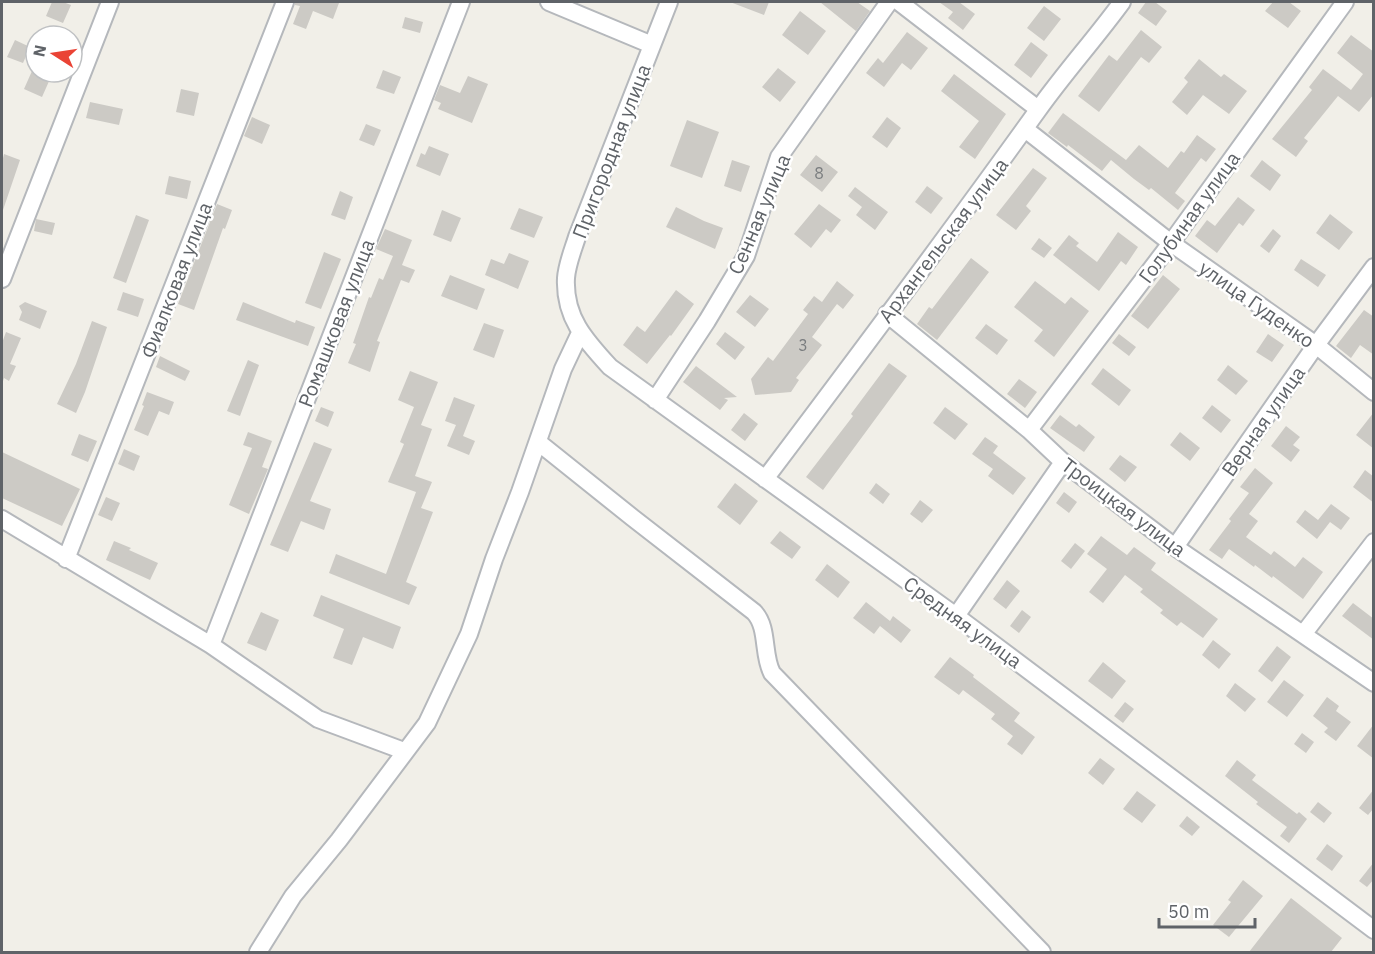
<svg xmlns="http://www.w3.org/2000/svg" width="1375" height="954" font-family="'IBM Plex Sans',sans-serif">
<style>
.building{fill:#cccac5}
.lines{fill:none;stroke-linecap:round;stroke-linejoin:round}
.minor-casing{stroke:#b5b8bc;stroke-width:20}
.minor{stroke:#fff;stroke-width:16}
.labels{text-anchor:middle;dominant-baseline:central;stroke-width:5;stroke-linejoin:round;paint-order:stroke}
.number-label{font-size:16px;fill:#7a7d7f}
.street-label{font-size:20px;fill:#5f6368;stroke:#fff}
</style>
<rect width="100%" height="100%" fill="#f1efe8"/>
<!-- building -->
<path class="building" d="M52,2H63L71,5L63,23L46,16Z
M295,2H333L339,3L333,19L313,11L306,29L293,24L300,6L295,5Z
M730,2H769L764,15Z
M820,2H857L870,11L856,31Z
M939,2H959L975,14L963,30L948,18L953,12Z
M1146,2H1155L1167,11L1156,26L1138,13Z
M1273,2H1289L1301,11L1288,28L1265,11Z
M1044,6L1061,19L1044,41L1027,28Z
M800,11L826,31L808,55L782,35Z
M405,17L423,22L420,33L402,28Z
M1141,30L1162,47L1149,63L1141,57L1099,112L1078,96L1109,55L1117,61Z
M907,32L928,48L911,70L902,63L884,87L866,73L878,58L883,63Z
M1351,35L1374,52V94L1359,112L1338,96L1304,138L1308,141L1296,157L1272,139L1312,90L1309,87L1323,69L1351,90L1363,74L1337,53Z
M15,40L30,47L23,63L7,57Z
M1031,42L1048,55L1031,78L1014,65Z
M1199,59L1221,77L1224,74L1247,91L1229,114L1203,95L1187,115L1172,102L1188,82L1184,78Z
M778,68L796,82L780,102L762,87Z
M383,70L401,77L394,94L376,88Z
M32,71L50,79L42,97L24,89Z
M954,74L1006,114L975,159L959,147L979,121L941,91Z
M468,76L488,84L472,123L438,109L441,103L434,100L440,85L460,93Z
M181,89L199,93L194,116L176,112Z
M90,102L123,109L119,125L86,118Z
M1063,113L1126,160L1139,145L1168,168L1181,151L1184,153L1197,135L1216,149L1206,162L1201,158L1175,193L1185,201L1178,210L1151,188L1149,190L1134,179L1111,160L1102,171L1068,145L1067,147L1048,133Z
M252,117L270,125L262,144L244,136Z
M887,117L901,128L887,148L872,137Z
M687,120L719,132L702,178L670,166Z
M366,124L381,130L374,146L359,140Z
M429,146L449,154L440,176L416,166L421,153L425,155Z
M4,154L20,160L3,210L2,209V162Z
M816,155L838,172L822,192L800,175Z
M732,160L750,166L741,192L724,186Z
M1262,160L1281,175L1270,191L1250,176Z
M1033,168L1047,178L1026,206L1031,211L1016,230L996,215Z
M169,176L191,181L187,199L165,194Z
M927,186L943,198L931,214L915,202Z
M855,187L888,212L875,230L856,215L862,207L848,196Z
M340,191L353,197L345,220L331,215Z
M1238,197L1255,210L1243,226L1239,223L1217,253L1195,236L1207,220L1215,226Z
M217,204L232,210L225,229L223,228L194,310L178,304Z
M819,204L841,220L831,233L826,229L811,248L794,234Z
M676,207L704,221L723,228L715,249L666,227Z
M519,208L543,217L534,238L510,229Z
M442,210L461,218L451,242L433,235Z
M1330,214L1353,232L1339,250L1316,233Z
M136,215L149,220L126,283L113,278Z
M36,219L55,223L52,235L34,231Z
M385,229L412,240L402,265L415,270L409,283L401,280L377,341L380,342L370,372L348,363L356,344L353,343L369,297L371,298L379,278L383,280L393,256L376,249Z
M1273,229L1281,236L1269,253L1260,246Z
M1118,232L1138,247L1126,265L1121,261L1099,291L1053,255L1069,235L1079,243L1076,246L1097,262Z
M1039,238L1052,248L1044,258L1031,249Z
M324,252L341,259L321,309L305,303Z
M509,253L529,261L518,289L485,275L491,259L504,264Z
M971,258L989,272L937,340L917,324L929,307L932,309Z
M1301,259L1326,275L1318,287L1294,270Z
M450,275L485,289L477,310L441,296Z
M1163,275L1180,289L1148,329L1131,316Z
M837,281L854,295L843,309L837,304L812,337L822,345L796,378L799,380L791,392L755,395L751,379L768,357L773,361L808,314L803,310L814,296L822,302Z
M1035,281L1065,304L1071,297L1089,311L1054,357L1034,341L1043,330L1014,307Z
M676,290L694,304L671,336L670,335L647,364L623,345L637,326L645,332Z
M123,292L144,299L138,317L117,310Z
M750,295L769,309L755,327L736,312Z
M25,302L47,311L40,329L19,320L22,312L19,306Z
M243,302L295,323L296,320L315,327L308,346L236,320Z
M1364,310L1374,317V355L1360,345L1351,358L1336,346Z
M92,321L107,327L85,392L76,413L57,404L76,364Z
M484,323L504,330L494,358L473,350Z
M986,324L1008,340L997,355L975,338Z
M6,332L21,338L10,364L16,366L9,381L4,378L2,384V343Z
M725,332L745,347L735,360L716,344Z
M1119,334L1136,347L1129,356L1112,343Z
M1268,334L1284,345L1272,362L1256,352Z
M160,356L190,371L185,381L156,367Z
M248,360L259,365L240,416L227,411Z
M889,363L907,376L823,490L806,477L853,416L851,414Z
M1228,365L1248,381L1236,395L1217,380Z
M696,366L737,397L724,398L728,400L720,410L683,382Z
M1103,368L1131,390L1119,406L1091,384Z
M410,371L438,382L421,425L432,429L415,476L432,482L421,508L433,512L406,582L417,587L409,605L329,573L336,554L386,574L416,492L388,482L404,444L400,442L414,407L398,400Z
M1019,379L1037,392L1025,408L1007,394Z
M147,392L174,402L169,415L159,411L148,436L134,430L144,406L142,405Z
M454,397L475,405L463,436L475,441L469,455L447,446L456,425L445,421Z
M1212,405L1231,420L1221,433L1202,418Z
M321,407L334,412L328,427L315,421Z
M945,407L968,424L955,440L933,423Z
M1374,412V449L1356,435Z
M744,413L758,424L745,441L731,430Z
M1060,415L1076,427L1079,424L1095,437L1084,452L1050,428Z
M1286,426L1300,437L1293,445L1300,450L1291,462L1271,446Z
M248,432L272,441L262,467L268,469L249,514L229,505L252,448L243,445Z
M1180,432L1200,448L1190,461L1170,445Z
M79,434L97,441L88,462L71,455Z
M985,437L998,446L993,453L1026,478L1013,495L988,476L993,469L972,454Z
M314,442L332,449L310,501L331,509L324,530L301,521L288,552L270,545Z
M124,449L140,456L134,471L118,464Z
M2,452L80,489L62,526L2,498Z
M1120,455L1137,467L1125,482L1109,469Z
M1255,468L1273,483L1249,514L1258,521L1246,537L1271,555L1274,551L1295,567L1303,557L1323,572L1303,599L1273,576L1272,578L1255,565L1254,567L1229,549L1222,559L1209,550L1231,521L1229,519L1249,493L1240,487Z
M1365,470L1374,477V503L1353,487Z
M735,483L758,501L740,525L717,507Z
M876,483L890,494L883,504L869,493Z
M1064,492L1077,502L1069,513L1056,503Z
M106,497L120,503L112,521L98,515Z
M920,500L933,510L922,523L910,514Z
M1331,504L1350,518L1341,530L1330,522L1317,539L1296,522L1305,510L1318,520Z
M780,531L801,547L792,559L770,543Z
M1101,536L1127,555L1134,547L1156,563L1151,570L1218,619L1203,638L1181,622L1177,626L1160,613L1163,610L1140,592L1143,589L1125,575L1103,603L1089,592L1107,569L1087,554Z
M114,541L131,548L129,550L158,563L150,580L106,560Z
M1075,543L1085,551L1071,569L1061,561Z
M827,564L850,582L838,598L815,580Z
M1007,580L1020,591L1006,609L993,599Z
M321,595L401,627L393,649L363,637L352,665L333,658L344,629L313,616Z
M866,602L890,621L893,616L911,630L901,643L880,626L874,634L853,618Z
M1353,603L1374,619V640L1342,616Z
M1022,610L1031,617L1019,633L1010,626Z
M261,612L279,620L266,651L247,643Z
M1213,640L1231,654L1219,669L1202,655Z
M1277,646L1291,657L1272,682L1258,671Z
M950,657L974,675L973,677L1020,713L1014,721L1035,737L1022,755L1007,744L1013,736L991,719L995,714L963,690L959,695L934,677Z
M1103,662L1126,681L1112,699L1088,681Z
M1284,680L1304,695L1287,717L1267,702Z
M1235,683L1256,699L1245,712L1226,696Z
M1327,697L1339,706L1336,711L1351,722L1336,741L1324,732L1328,728L1313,716Z
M1125,702L1134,709L1123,723L1114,716Z
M1374,724V759L1357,746Z
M1302,733L1314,742L1306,753L1294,744Z
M1100,758L1115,769L1103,785L1088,773Z
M1237,760L1256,775L1252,780L1297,814L1299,812L1307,819L1289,843L1280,836L1287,827L1256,804L1258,802L1225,776Z
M1374,789V808L1368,815L1359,808Z
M1137,791L1156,805L1142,823L1123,809Z
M1318,802L1332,813L1324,823L1310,812Z
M1187,816L1200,827L1192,836L1179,826Z
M1327,844L1343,856L1332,871L1316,859Z
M1374,862V879L1367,887L1359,881Z
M1243,880L1263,896L1229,937L1213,925L1231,902L1228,900Z
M1291,898L1342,938L1331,952H1249Z"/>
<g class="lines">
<!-- minor casing -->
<g class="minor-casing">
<path id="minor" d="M549,2L652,45
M669,2L577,237C573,250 567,264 566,278C564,317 585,340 610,367L956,616L1374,930
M899,2L1038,109
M1025,129L1171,243L1316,345L1374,392
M2,279L110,2
M887,314L1029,430L1063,462L1175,547L1374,683
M655,400L707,321L746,256L779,157L889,2
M1029,430L1171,243L1345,2
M538,442L633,518L754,612C769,628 762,654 772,673L1042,952
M765,479C857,357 949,234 1038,110C1065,72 1095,39 1122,2
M2,519L211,645L318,719L404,751
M1175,547L1316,345L1374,267
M66,559L285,2
M956,616L1063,462
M1304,633L1374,542
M211,645L461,2
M258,952L293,896L339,840L427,723L469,634L494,559L520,492L563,369L580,333"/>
</g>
<!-- minor -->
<use href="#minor" class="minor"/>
</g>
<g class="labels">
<!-- number labels -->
<g class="number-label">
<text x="819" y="173">8</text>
<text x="803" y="345">3</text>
</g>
<!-- street labels -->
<g class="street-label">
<text transform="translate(611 151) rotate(-69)">Пригородная улица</text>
<text transform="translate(759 214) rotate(-67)">Сенная улица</text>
<text transform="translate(1189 217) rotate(-54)">Голубиная улица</text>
<text transform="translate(943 240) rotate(-53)">Архангельская улица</text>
<text transform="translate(176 280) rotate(-69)">Фиалковая улица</text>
<text transform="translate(1257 304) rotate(35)">улица Гуденко</text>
<text transform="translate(336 323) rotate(-69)">Ромашковая улица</text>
<text transform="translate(1263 421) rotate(-55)">Верная улица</text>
<text transform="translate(1124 507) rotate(37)">Троицкая улица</text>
<text transform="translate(963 622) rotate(36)">Средняя улица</text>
</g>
</g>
<!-- border -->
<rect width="1375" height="954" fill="none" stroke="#5f6368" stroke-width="6"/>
<!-- north arrow -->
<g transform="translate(54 54) rotate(282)"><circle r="28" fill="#ffffff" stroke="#bfc1c3" stroke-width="1.5"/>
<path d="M0-4.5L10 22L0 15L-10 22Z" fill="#ea4335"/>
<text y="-9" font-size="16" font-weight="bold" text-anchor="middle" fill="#5f6368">N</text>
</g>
<!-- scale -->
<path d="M1159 918v9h96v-9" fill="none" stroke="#5f6368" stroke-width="3"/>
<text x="1168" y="918" font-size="18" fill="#5f6368" stroke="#ffffff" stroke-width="4.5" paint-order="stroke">50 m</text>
</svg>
